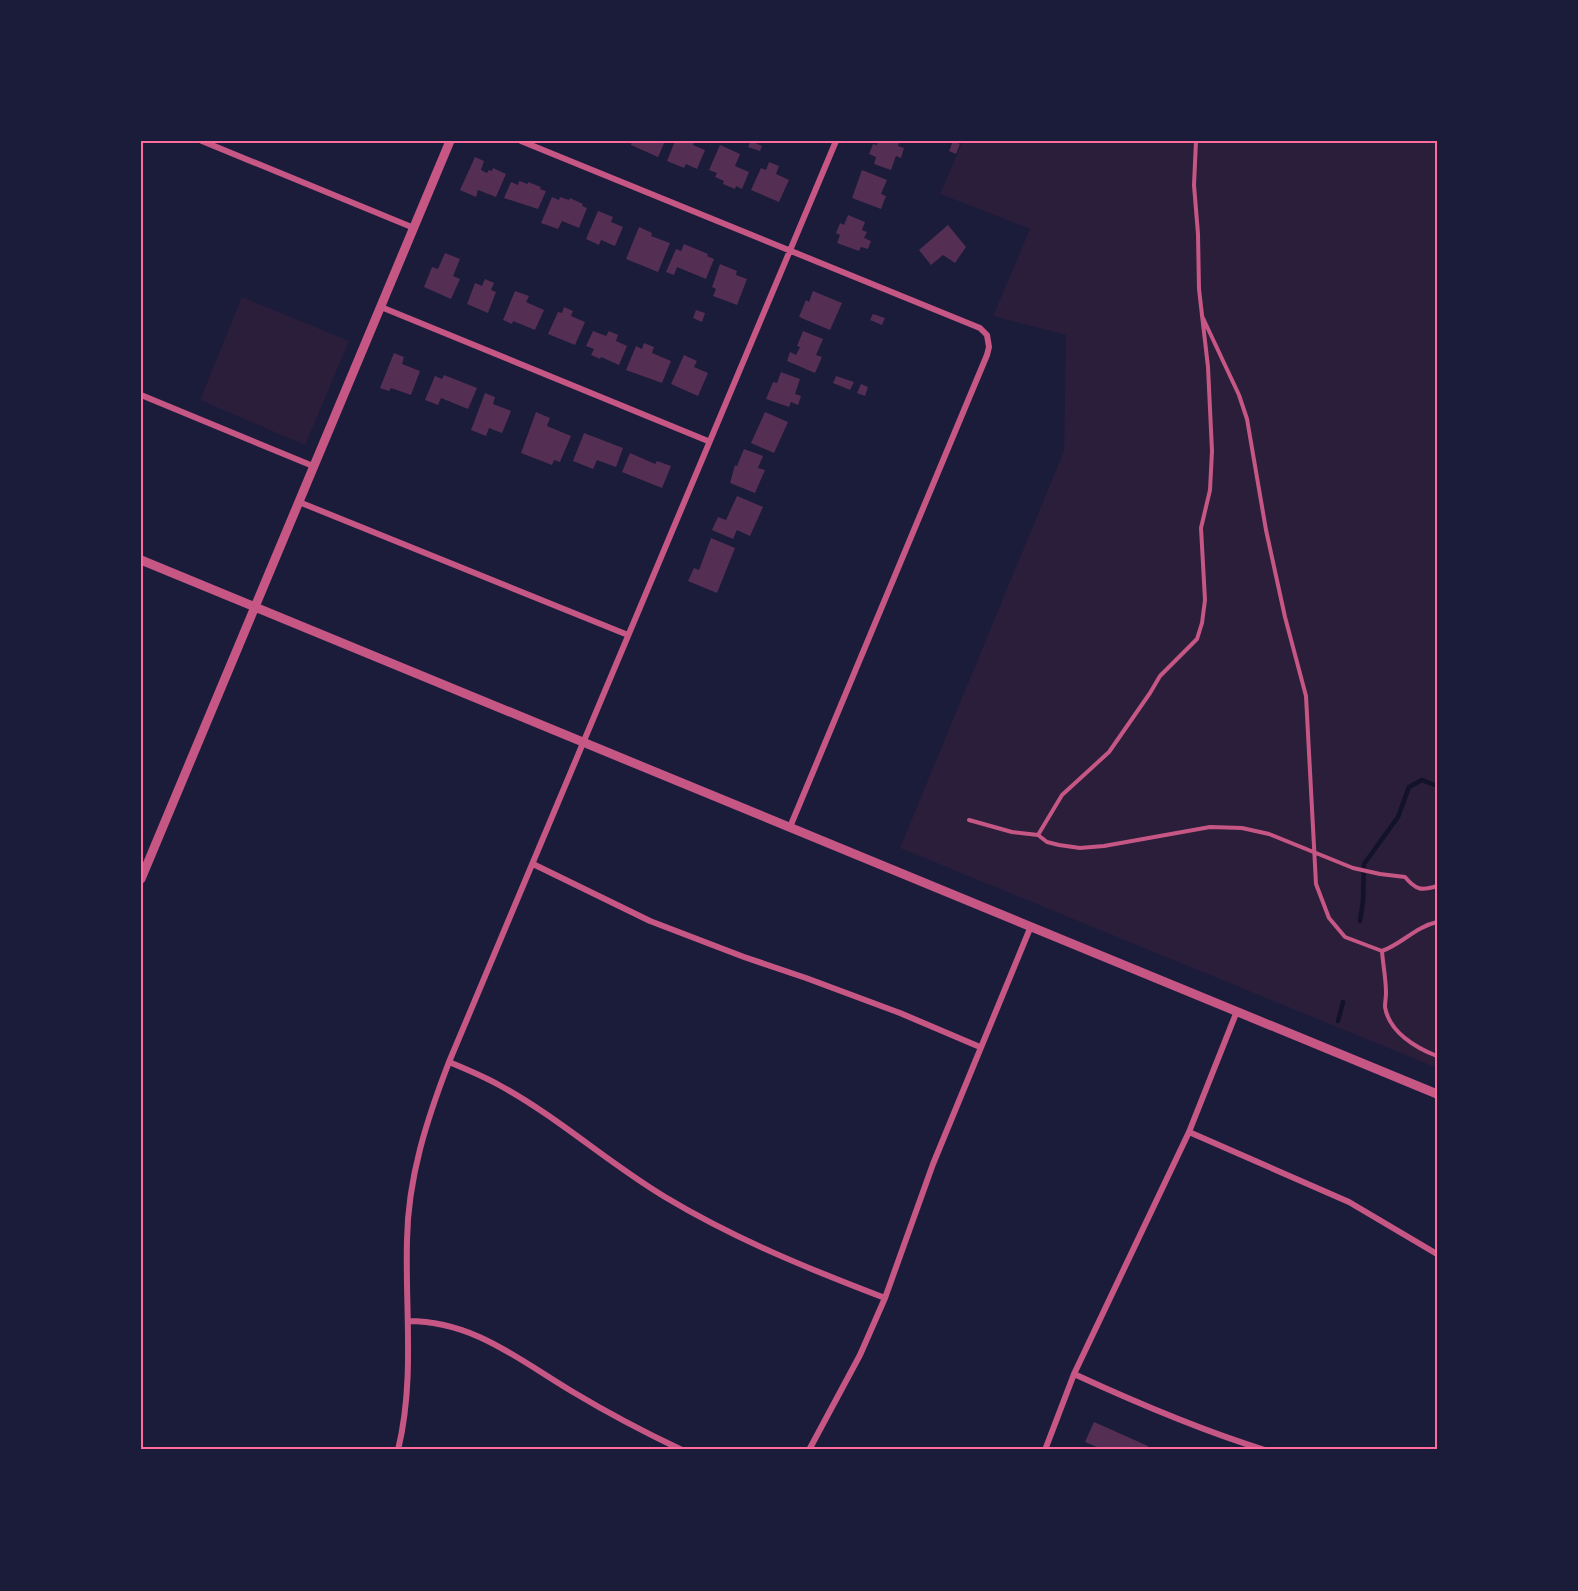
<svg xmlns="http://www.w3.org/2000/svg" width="1578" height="1591" font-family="'Source Sans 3',sans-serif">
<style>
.green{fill:#2a1e3b}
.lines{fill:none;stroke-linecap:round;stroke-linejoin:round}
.stream{stroke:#12122b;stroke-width:4.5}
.building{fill:#542f53}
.service{stroke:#c65784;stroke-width:4}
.minor{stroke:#c65784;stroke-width:6}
.tertiary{stroke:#c65784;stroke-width:9}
.neatline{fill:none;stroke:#ff6b9d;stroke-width:2}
</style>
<rect width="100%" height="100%" fill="#1b1b3a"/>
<!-- green -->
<path class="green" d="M963,141H1437V1068L900,848L1064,451L1066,335L993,316L1030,229L940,194Z
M242,297L349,341L305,445L200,400Z"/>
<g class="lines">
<!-- stream -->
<path class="stream" d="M1360,921L1363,901L1364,864L1398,817L1409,787L1422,780L1437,786
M1338,1021L1343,1002"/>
</g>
<!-- building -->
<path class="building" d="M632,141H665L658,157L631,145Z
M675,141H695L693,145L705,150L697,169L686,164L684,168L667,161Z
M751,141L762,146L760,151L748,147Z
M878,141H900L898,146L904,148L901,158L896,156L891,170L874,164L876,157L869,154L873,144L877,145Z
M953,141L960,144L956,154L949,151Z
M720,145L740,154L735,166L749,172L742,189L736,186L735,189L723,184L724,181L715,177L717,173L709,170Z
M475,157L484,161L481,170L487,173L489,170L492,171L493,168L506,174L496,197L478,190L476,197L460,190Z
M769,162L779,166L776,174L789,180L779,202L751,190L761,168L766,170Z
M862,170L887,180L881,194L886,196L881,209L852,198Z
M519,181L528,184V182L541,187L540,189L546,191L538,209L504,198L511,182L518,185Z
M552,197L559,200L560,197L569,200L570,198L583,204L582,206L587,208L579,228L562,221L558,229L541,223Z
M598,211L613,217L611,222L623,227L615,246L601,240L599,245L586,239Z
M848,215L865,222L862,230L867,232L864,238L871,241L868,249L861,247L859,251L837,243L840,235L836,233L840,223L844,225Z
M948,225L966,247L955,263L943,255L931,265L919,250Z
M639,227L652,233L651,236L670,243L658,272L626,259Z
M684,244L708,254L707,256L714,259L706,279L677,267L674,275L666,272L676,249L681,251Z
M445,253L460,259L453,276L460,279L451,299L424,287L432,267L438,269Z
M720,264L737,271L736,275L747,279L737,305L713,296L716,289L712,287Z
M485,279L494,283L491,290L496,292L488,313L467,304L475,283L482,286Z
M515,291L529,296L526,302L544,310L535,330L513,321L512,324L503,320Z
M813,291L842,303L830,330L799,317L806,300L809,302Z
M564,307L573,311L571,316L585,322L575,345L548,334L558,312L562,313Z
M696,310L705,313L702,322L693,318Z
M873,314L885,318L882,325L870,320Z
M593,331L606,336L609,331L618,335L616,341L627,346L619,365L601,357L600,359L591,355L594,349L586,346Z
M803,331L823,339L816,355L822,357L815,373L787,361L790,352L796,355L800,347L797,346Z
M644,343L654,347L652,353L671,361L662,383L626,370L636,346L642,349Z
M394,353L404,357L402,364L420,371L411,395L391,388L389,391L380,388Z
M684,355L697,361L694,367L708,373L698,396L671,384Z
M781,372L800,379L795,394L801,396L798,405L791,402L789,407L766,399L773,382L777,383Z
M444,375L477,388L468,409L441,398L438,405L425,400L435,376L442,379Z
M836,376L854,382L850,390L833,383Z
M861,384L868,387L865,396L857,393Z
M485,393L495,397L493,404L511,411L502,433L489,428L486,436L471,430Z
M536,412L550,418L547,426L571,436L560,462L554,460L552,465L521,453Z
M765,412L788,422L774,453L751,443Z
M584,433L623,448L616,467L597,460L593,469L573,461Z
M744,449L763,456L758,468L765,470L755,493L730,483L735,465L737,466Z
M630,453L655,464L657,461L671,466L662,488L622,472Z
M737,496L763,507L750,536L737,530L733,539L712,530L718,517L726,520Z
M711,538L735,548L717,593L688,581L694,568L699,570Z
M1094,1422L1148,1446L1146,1450H1104L1085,1442Z"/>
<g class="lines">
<!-- service -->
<path class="service" d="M1202,316L1239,395L1247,419L1266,530L1285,617L1306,696L1316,884L1329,918L1345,937L1382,951C1383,965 1386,979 1386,993C1386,997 1385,1002 1385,1007C1389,1032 1416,1048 1437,1056
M969,820L1012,832L1038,835L1047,842L1059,845L1080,848L1104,846L1210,827L1242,828L1269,834L1353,868L1380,874L1405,877C1416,890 1421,891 1437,886
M1038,835L1062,795L1109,752L1150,693L1160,676L1197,639L1202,623L1205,600L1201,528L1210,490L1212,451L1208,367L1199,289L1198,234L1194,185L1196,141
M1382,951C1402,944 1415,927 1437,922"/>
<!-- minor -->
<path class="minor" d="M202,141L414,228
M521,141L980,328L987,335L989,347L987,355L790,827
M381,307L708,441
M141,395L313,466
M299,502L628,635
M533,864L650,921L744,957L806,978L900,1013L980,1047
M449,1062C466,1069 483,1076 499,1085C558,1117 608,1163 665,1197C735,1239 809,1269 885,1298
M1189,1132L1349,1202L1437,1254
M408,1321C474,1321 519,1360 573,1392C608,1413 644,1432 682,1450
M1074,1374C1137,1403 1200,1430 1265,1450
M398,1450C415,1381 405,1309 407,1240C408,1177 427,1119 449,1062L836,141
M809,1450L860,1355L885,1298L933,1164L1031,926
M1045,1450L1074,1374L1189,1132L1237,1011"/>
<!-- tertiary -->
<path class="tertiary" d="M141,560L1437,1094
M141,879L450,141"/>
</g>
<!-- border -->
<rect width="1578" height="1591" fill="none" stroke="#1b1b3a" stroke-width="285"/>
<rect x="142" y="142" width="1294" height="1306" class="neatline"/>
</svg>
